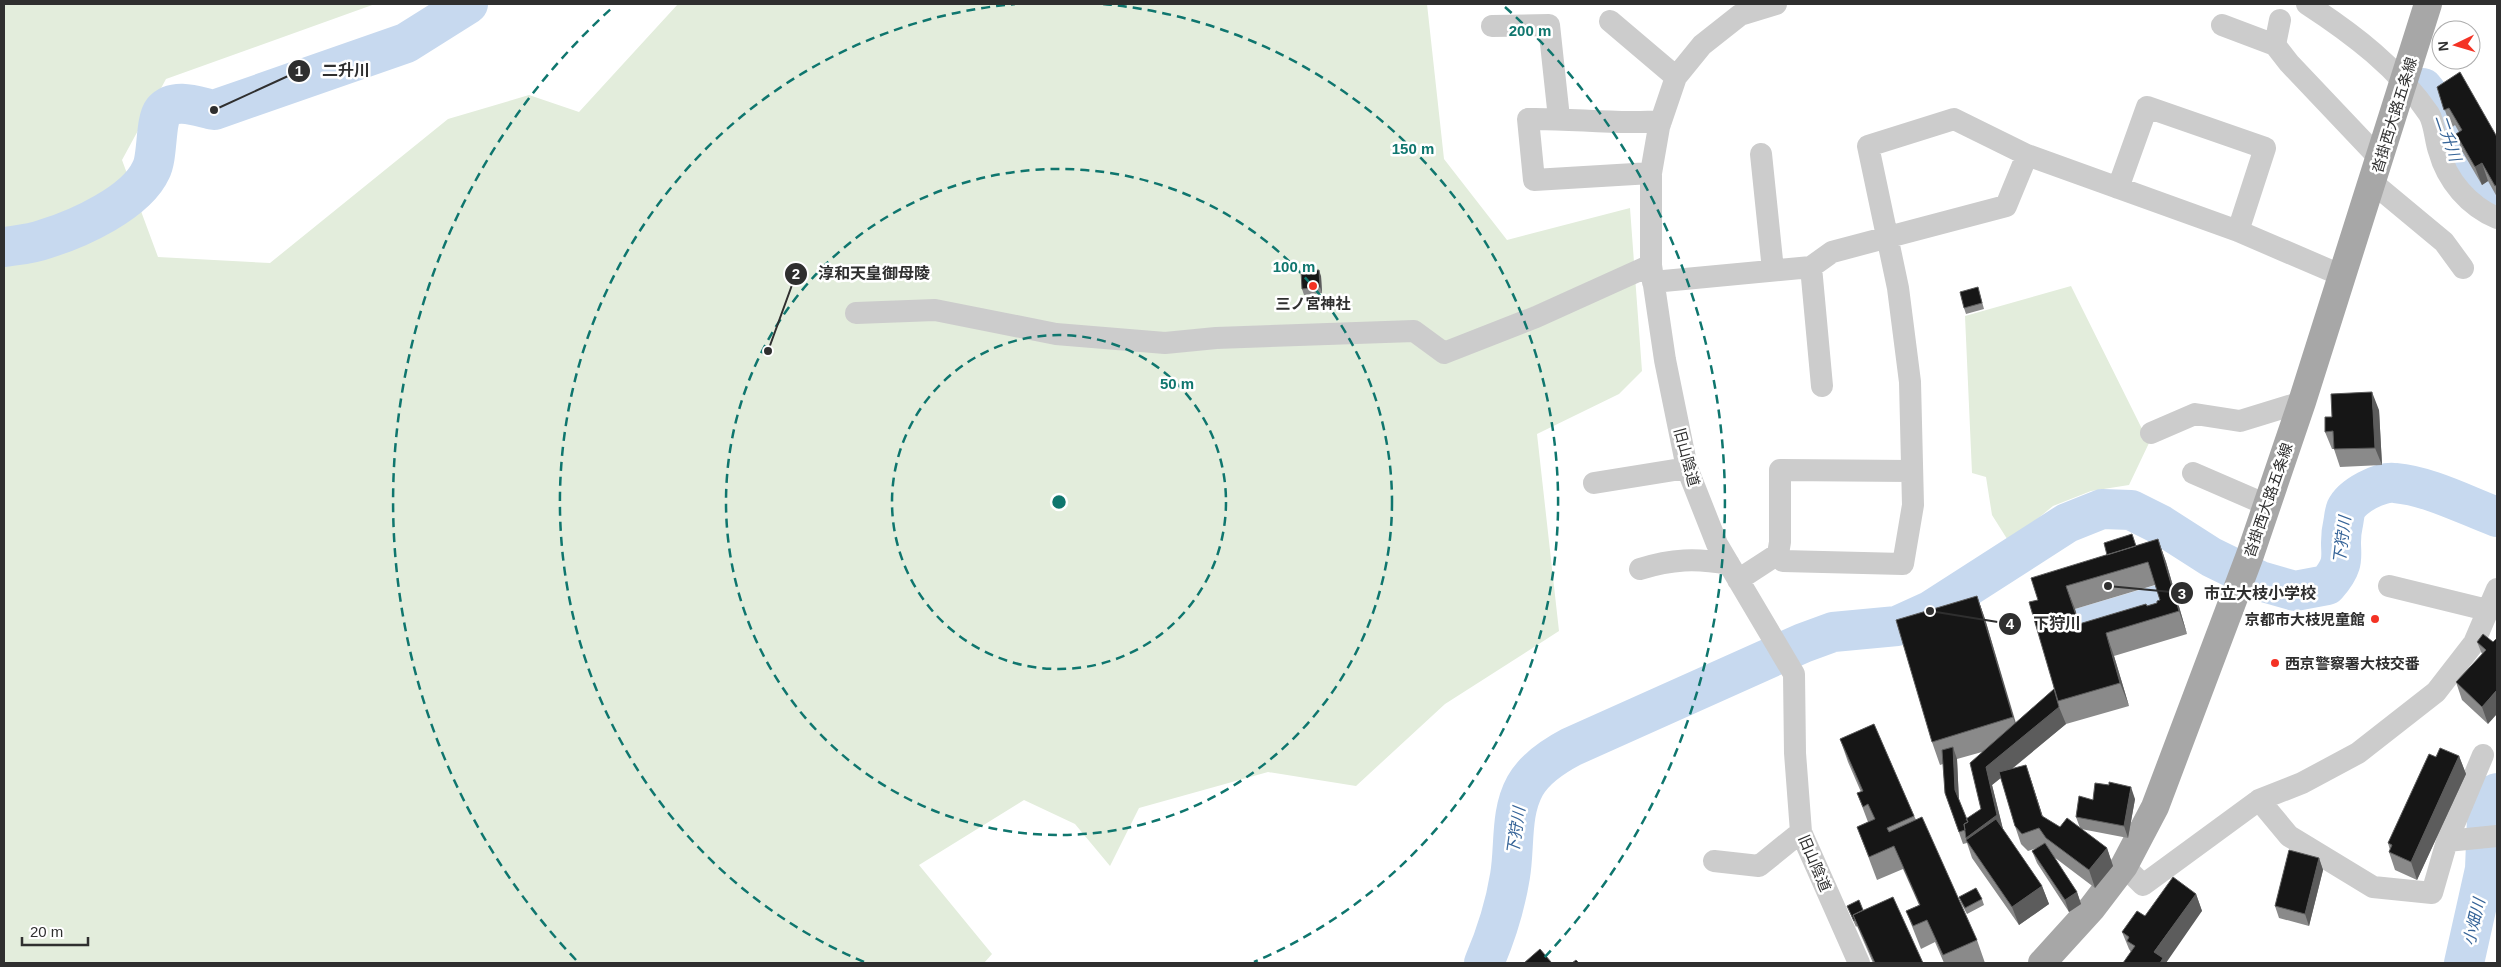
<svg xmlns="http://www.w3.org/2000/svg" width="2501" height="967" font-family="Arial,'Noto Sans JP',sans-serif">
<style>
.green{fill:#e3eddc}
.water{fill:#c7d9ef}
.lines{fill:none;stroke-linecap:round;stroke-linejoin:round}
.river{stroke:#c7d9ef;stroke-width:40}
.minor{stroke:#ccc;stroke-width:22}
.major{stroke:#a7a7a7;stroke-width:28}
.wall{fill:#8a8a8a;fill-rule:evenodd}
.shaded-wall{fill:#5c5c5c}
.building{fill:#161616;stroke:#5c5c5c;fill-rule:evenodd}
.ring{fill:none;stroke:#0f766e;stroke-width:2.5;stroke-dasharray:9 6}
.poi-dot{fill:#f43224;stroke:#fff;stroke-width:2}
.labels{text-anchor:middle;dominant-baseline:central;stroke-width:5;stroke-linejoin:round;paint-order:stroke}
.street-label{font-size:15px;fill:#2f2f2f;stroke:#fff}
.poi-label{font-size:15px;font-weight:bold;fill:#2f2f2f;stroke:#fff}
.water-label{font-size:16px;font-style:italic;fill:#366498;stroke:#fff}
.centre{fill:#0f766e;stroke:#fff;stroke-width:2.5}
.ring-label{font-size:15px;text-anchor:middle;font-weight:bold;fill:#0f766e;stroke:#fff;stroke-width:5;stroke-linejoin:round;paint-order:stroke}
.leader{fill:none;stroke:#2f2f2f;stroke-width:2}
.callout-dot{fill:#2f2f2f;stroke:#fff;stroke-width:2}
.mark-label{font-size:15px;text-anchor:middle;font-weight:bold;fill:#fff}
.callout-label{font-size:16px;text-anchor:middle;font-weight:bold;fill:#2f2f2f;stroke:#fff;stroke-width:5;stroke-linejoin:round;paint-order:stroke}
</style>
<rect width="100%" height="100%" fill="#fff"/>
<!-- green -->
<path class="green" d="M4,4H375L166,79L122,160L158,257L270,263L448,119L529,95L579,112L678,4H1427L1444,159L1507,240L1630,208L1642,371L1619,394L1537,434L1559,631L1445,704L1356,786L1268,772L1139,808L1110,866L1075,824L1024,800L919,865L992,954L984,963H4Z
M2071,286L2149,443L2129,485L2091,491L2053,506L2009,542L1992,515L1986,477L1972,473L1965,316Z"/>
<!-- water -->
<path class="water" d="M2156,585L2169,623L2087,647L2075,609Z"/>
<g class="lines">
<!-- river -->
<path class="river" d="M2423,88C2429,96 2438,105 2441,113C2444,122 2444,132 2447,140C2454,166 2472,194 2497,207
M4,247C17,245 32,244 45,239C78,229 136,203 151,170C158,157 155,121 163,111C175,97 199,107 214,110L406,43L468,4
M1484,963C1496,935 1505,907 1510,876C1515,847 1510,813 1525,786C1535,768 1554,756 1571,747L1803,643L1833,632L1897,626L1930,611L2067,523L2102,509L2131,510L2161,525L2211,557L2260,581L2295,591L2327,585C2351,558 2336,553 2343,524C2344,520 2344,514 2346,509C2352,496 2380,481 2395,483C2429,486 2465,505 2497,517
M2464,963L2485,869L2487,817L2497,793"/>
<!-- minor -->
<path class="minor" d="M1776,4L1740,15L1702,45L1676,77L1659,127L1651,173V265L1665,360L1687,468L1717,544L1794,674L1795,753L1801,832L1859,963
M2307,4C2353,34 2398,68 2429,114C2435,124 2435,140 2439,151C2447,181 2469,206 2497,218
M1610,21L1676,77
M2222,25L2275,45L2289,63L2380,159
M1492,26L1549,25L1559,118
M2275,45L2280,20
M1761,154L1773,270
M1651,173L1534,180L1528,119C1572,118 1617,125 1661,121
M2373,183L2444,242L2463,268
M2118,188L2147,107L2265,148L2238,231
M1811,267L1822,386
M1653,282L1811,267L1832,252L2006,206L2027,155
M856,313L935,310L1056,334L1165,343L1216,338L1414,331L1444,353L1536,317L1651,265
M2151,433L2195,414L2240,421L2302,402
M2193,473L2267,505
M1594,483L1687,468
M1778,554L1780,542V470L1911,471
M1640,569C1672,559 1696,558 1729,564
M1738,580L1778,554L1783,561L1903,564L1913,505L1910,382L1898,288L1868,146L1954,119L2027,155L2238,231L2343,276
M2389,586L2487,610
M2259,800L2289,836L2373,887L2432,893L2447,841L2497,836
M2447,841L2483,755
M1714,861L1759,866L1801,832
M2124,866L2143,885L2259,800L2302,783L2358,753L2436,692L2474,643L2497,589"/>
<!-- major -->
<path class="major" d="M2042,963L2092,908L2124,866L2155,807L2250,555L2302,402L2428,4"/>
</g>
<!-- wall -->
<path class="wall" d="M2437,87L2497,137V197L2488,181L2482,185L2462,151L2456,134L2459,132L2455,125L2451,128Z
M1321,276L1322,293L1304,295L1302,289Z
M1980,294L1984,309L1966,314L1964,308Z
M2379,410L2382,465L2340,467L2334,449H2332L2325,432Z
M2158,539L2166,562L2187,634L2114,656L2129,706L2066,724L2012,769L2026,765L2032,783L2043,817L2060,827L2080,828L2076,817L2093,800L2135,799L2128,838L2081,829L2107,848L2113,866L2095,888L2054,857L2077,892L2081,904L2069,912L2037,863L2032,851L2037,848L2028,851L2021,844L2015,826L2001,778L1992,785L2003,830L2042,886L2049,904L2019,925L1972,858L1967,843L1963,844L1945,793L1943,764L1940,765L1932,742L1977,596L1985,619L2016,723L2054,689L2038,600L2136,546ZM2155,585L2160,600L2157,603L2079,624L2075,609ZM1982,752L1981,809L1966,819L1959,801L1957,759Z
M2477,642H2493L2488,724L2462,700L2456,682L2482,654Z
M1874,724L1916,820L1977,940L1985,963H1944L1935,942L1921,949L1906,911L1919,905L1903,869L1877,880L1857,827L1868,822L1857,793L1861,792L1848,762L1840,739Z
M2459,756L2466,774L2417,880L2395,870L2389,852L2390,850L2388,843L2436,757Z
M2319,858L2323,870L2309,926L2279,918L2275,906Z
M2196,894L2202,911L2131,952L2129,949L2122,932L2145,916Z
M1959,897L1982,899L1984,905L1967,914L1961,903Z
M1847,906L1863,910L1923,963H1873L1857,926L1856,927Z"/>
<!-- shaded-wall -->
<path class="shaded-wall" d="M2482,163L2488,181L2482,185L2475,167Z
M1319,270L1321,276L1322,293L1320,287Z
M2372,392L2379,410L2382,465L2375,448Z
M2158,539L2166,562L2187,634L2179,611Z
M2066,586L2075,609L2087,647L2079,624Z
M1977,596L1985,619L2020,739L2059,707L2066,724L1992,785L2004,833L1967,842L1966,838L1997,815L1986,767L2020,739L2013,717Z
M2106,633L2114,656L2129,706L2120,683Z
M2497,690V714L2488,724L2482,707Z
M1953,747L1957,759L1959,802L1955,790Z
M2459,756L2466,774L2417,880L2411,862Z
M2026,765L2032,783L2048,834L2042,816Z
M2131,787L2135,799L2128,838L2124,826Z
M2107,848L2113,866L2095,888L2089,870Z
M2319,858L2323,870L2309,926L2305,914Z
M2042,886L2049,904L2019,925L2012,907Z
M2077,892L2081,904L2069,912L2065,900Z
M2196,894L2202,911L2166,963H2158L2154,952Z"/>
<!-- building -->
<path class="building" d="M2460,72L2497,137V185L2495,186L2482,163L2475,167L2456,134L2462,130L2449,108L2444,110L2437,87Z
M1319,270L1320,287L1302,289L1301,271Z
M1978,287L1982,303L1964,308L1960,292Z
M2372,392L2375,448L2334,449L2333,431L2325,432V417H2332L2331,394Z
M2132,534L2136,546L2107,555L2104,543Z
M2158,539L2179,611L2106,633L2120,683L2058,701L2029,602L2038,600L2031,578ZM2148,562L2160,600L2157,601V603L2147,606L2146,604L2079,624L2066,586Z
M1977,596L2013,717L1932,742L1896,620Z
M2483,634L2493,642L2497,638V690L2482,707L2456,682L2486,650L2477,642Z
M2054,689L2059,707L1986,767L1997,815L1966,838L1964,824L1968,822L1966,819L1981,809L1970,763Z
M1874,724L1914,816L1887,828L1889,832L1922,817L1977,940L1943,955L1927,920L1913,926L1906,911L1920,905L1894,846L1869,857L1857,827L1875,819L1868,804L1863,807L1857,793L1863,791L1840,739Z
M1953,747L1955,790L1968,822L1964,824L1965,830L1959,832L1945,793L1942,750Z
M2440,748L2459,756L2411,862L2389,852L2392,845L2388,843L2429,754L2436,757Z
M2026,765L2042,816L2060,827L2067,818L2107,848L2089,870L2046,838L2039,828L2022,834L2015,826L1999,772Z
M2109,782L2131,787L2124,826L2076,817L2079,796L2093,800L2095,783L2109,785Z
M1996,819L2042,886L2012,907L1966,840Z
M2045,843L2077,892L2065,900L2032,851Z
M2289,850L2319,858L2305,914L2275,906Z
M2173,877L2196,894L2154,952L2163,958L2160,963H2123L2135,946L2127,941L2129,937L2122,932L2137,911L2145,916Z
M1976,888L1982,899L1965,908L1959,897Z
M1893,897L1923,963H1875L1853,915Z
M1859,900L1863,910L1853,915L1855,920L1854,921L1847,906Z
M1540,949L1551,962L1550,963H1524Z
M1576,960L1579,963H1572Z"/>
<!-- distance rings -->
<g class="ring">
<circle cx="1059" cy="502" r="167"/>
<circle cx="1059" cy="502" r="333"/>
<path d="M864 962A500 500 0 0 1 1015 4M1103 4A500 500 0 0 1 1254 962"/>
<path d="M576 960A666 666 0 0 1 613 7M1505 7A666 666 0 0 1 1542 960"/>
</g>
<!-- markers -->
<g class="poi-dot">
<circle cx="1313" cy="286" r="5"/>
<circle cx="2375" cy="619" r="5"/>
<circle cx="2275" cy="663" r="5"/>
</g>
<g class="labels">
<!-- street labels -->
<g class="street-label">
<text transform="translate(2394 115) rotate(-73)">沓掛西大路五条線</text>
<text transform="translate(1687 457) rotate(75)">旧山陰道</text>
<text transform="translate(2268 500) rotate(-71)">沓掛西大路五条線</text>
<text transform="translate(1815 863) rotate(67)">旧山陰道</text>
</g>
<!-- poi labels -->
<g class="poi-label">
<text x="1313" y="303">三ノ宮神社</text>
<text x="2365" y="619" text-anchor="end">京都市大枝児童館</text>
<text x="2285" y="663" text-anchor="start">西京警察署大枝交番</text>
</g>
<!-- water labels -->
<g class="water-label">
<text transform="translate(2448 138) rotate(71)">二升川</text>
<text transform="translate(2342 540) rotate(-83)">下狩川</text>
<text transform="translate(1516 831) rotate(-82)">下狩川</text>
<text transform="translate(2474 922) rotate(-77)">小畑川</text>
</g>
</g>
<circle cx="1059" cy="502" r="8" class="centre"/>
<g class="ring-label">
<text x="1530" y="36">200 m</text>
<text x="1413" y="154">150 m</text>
<text x="1294" y="272">100 m</text>
<text x="1177" y="389">50 m</text>
</g>
<!-- callouts -->
<path class="leader" d="M214 110L299 71M768 351L796 274M2108 586L2182 593M1930 611L2010 624"/>
<g class="callout-dot">
<circle cx="214" cy="110" r="5"/>
<circle cx="768" cy="351" r="5"/>
<circle cx="2108" cy="586" r="5"/>
<circle cx="1930" cy="611" r="5"/>
<circle cx="299" cy="71" r="12"/>
<circle cx="796" cy="274" r="12"/>
<circle cx="2182" cy="593" r="12"/>
<circle cx="2010" cy="624" r="12"/>
</g>
<g class="mark-label">
<text x="299" y="76">1</text>
<text x="796" y="279">2</text>
<text x="2182" y="599">3</text>
<text x="2010" y="629">4</text>
</g>
<g class="callout-label">
<text x="346" y="76">二升川</text>
<text x="874" y="279">淳和天皇御母陵</text>
<text x="2260" y="599">市立大枝小学校</text>
<text x="2057" y="629">下狩川</text>
</g>
<!-- border -->
<rect width="2501" height="967" fill="none" stroke="#2f2f2f" stroke-width="10"/>
<!-- north arrow -->
<g transform="translate(2456 45) rotate(265)"><circle r="24" fill="#ffffff" stroke="#acacac"/>
<path d="M0-4L9 19L0 12L-9 19Z" fill="#f43224"/>
<text y="-8" font-size="14" font-weight="bold" text-anchor="middle" fill="#2f2f2f">N</text>
</g>
<!-- scale -->
<path d="M22 937v8h66v-8" fill="none" stroke="#2f2f2f" stroke-width="2.5"/>
<text x="30" y="937" font-size="15" fill="#2f2f2f" stroke="#ffffff" stroke-width="4" paint-order="stroke">20 m</text>
</svg>
